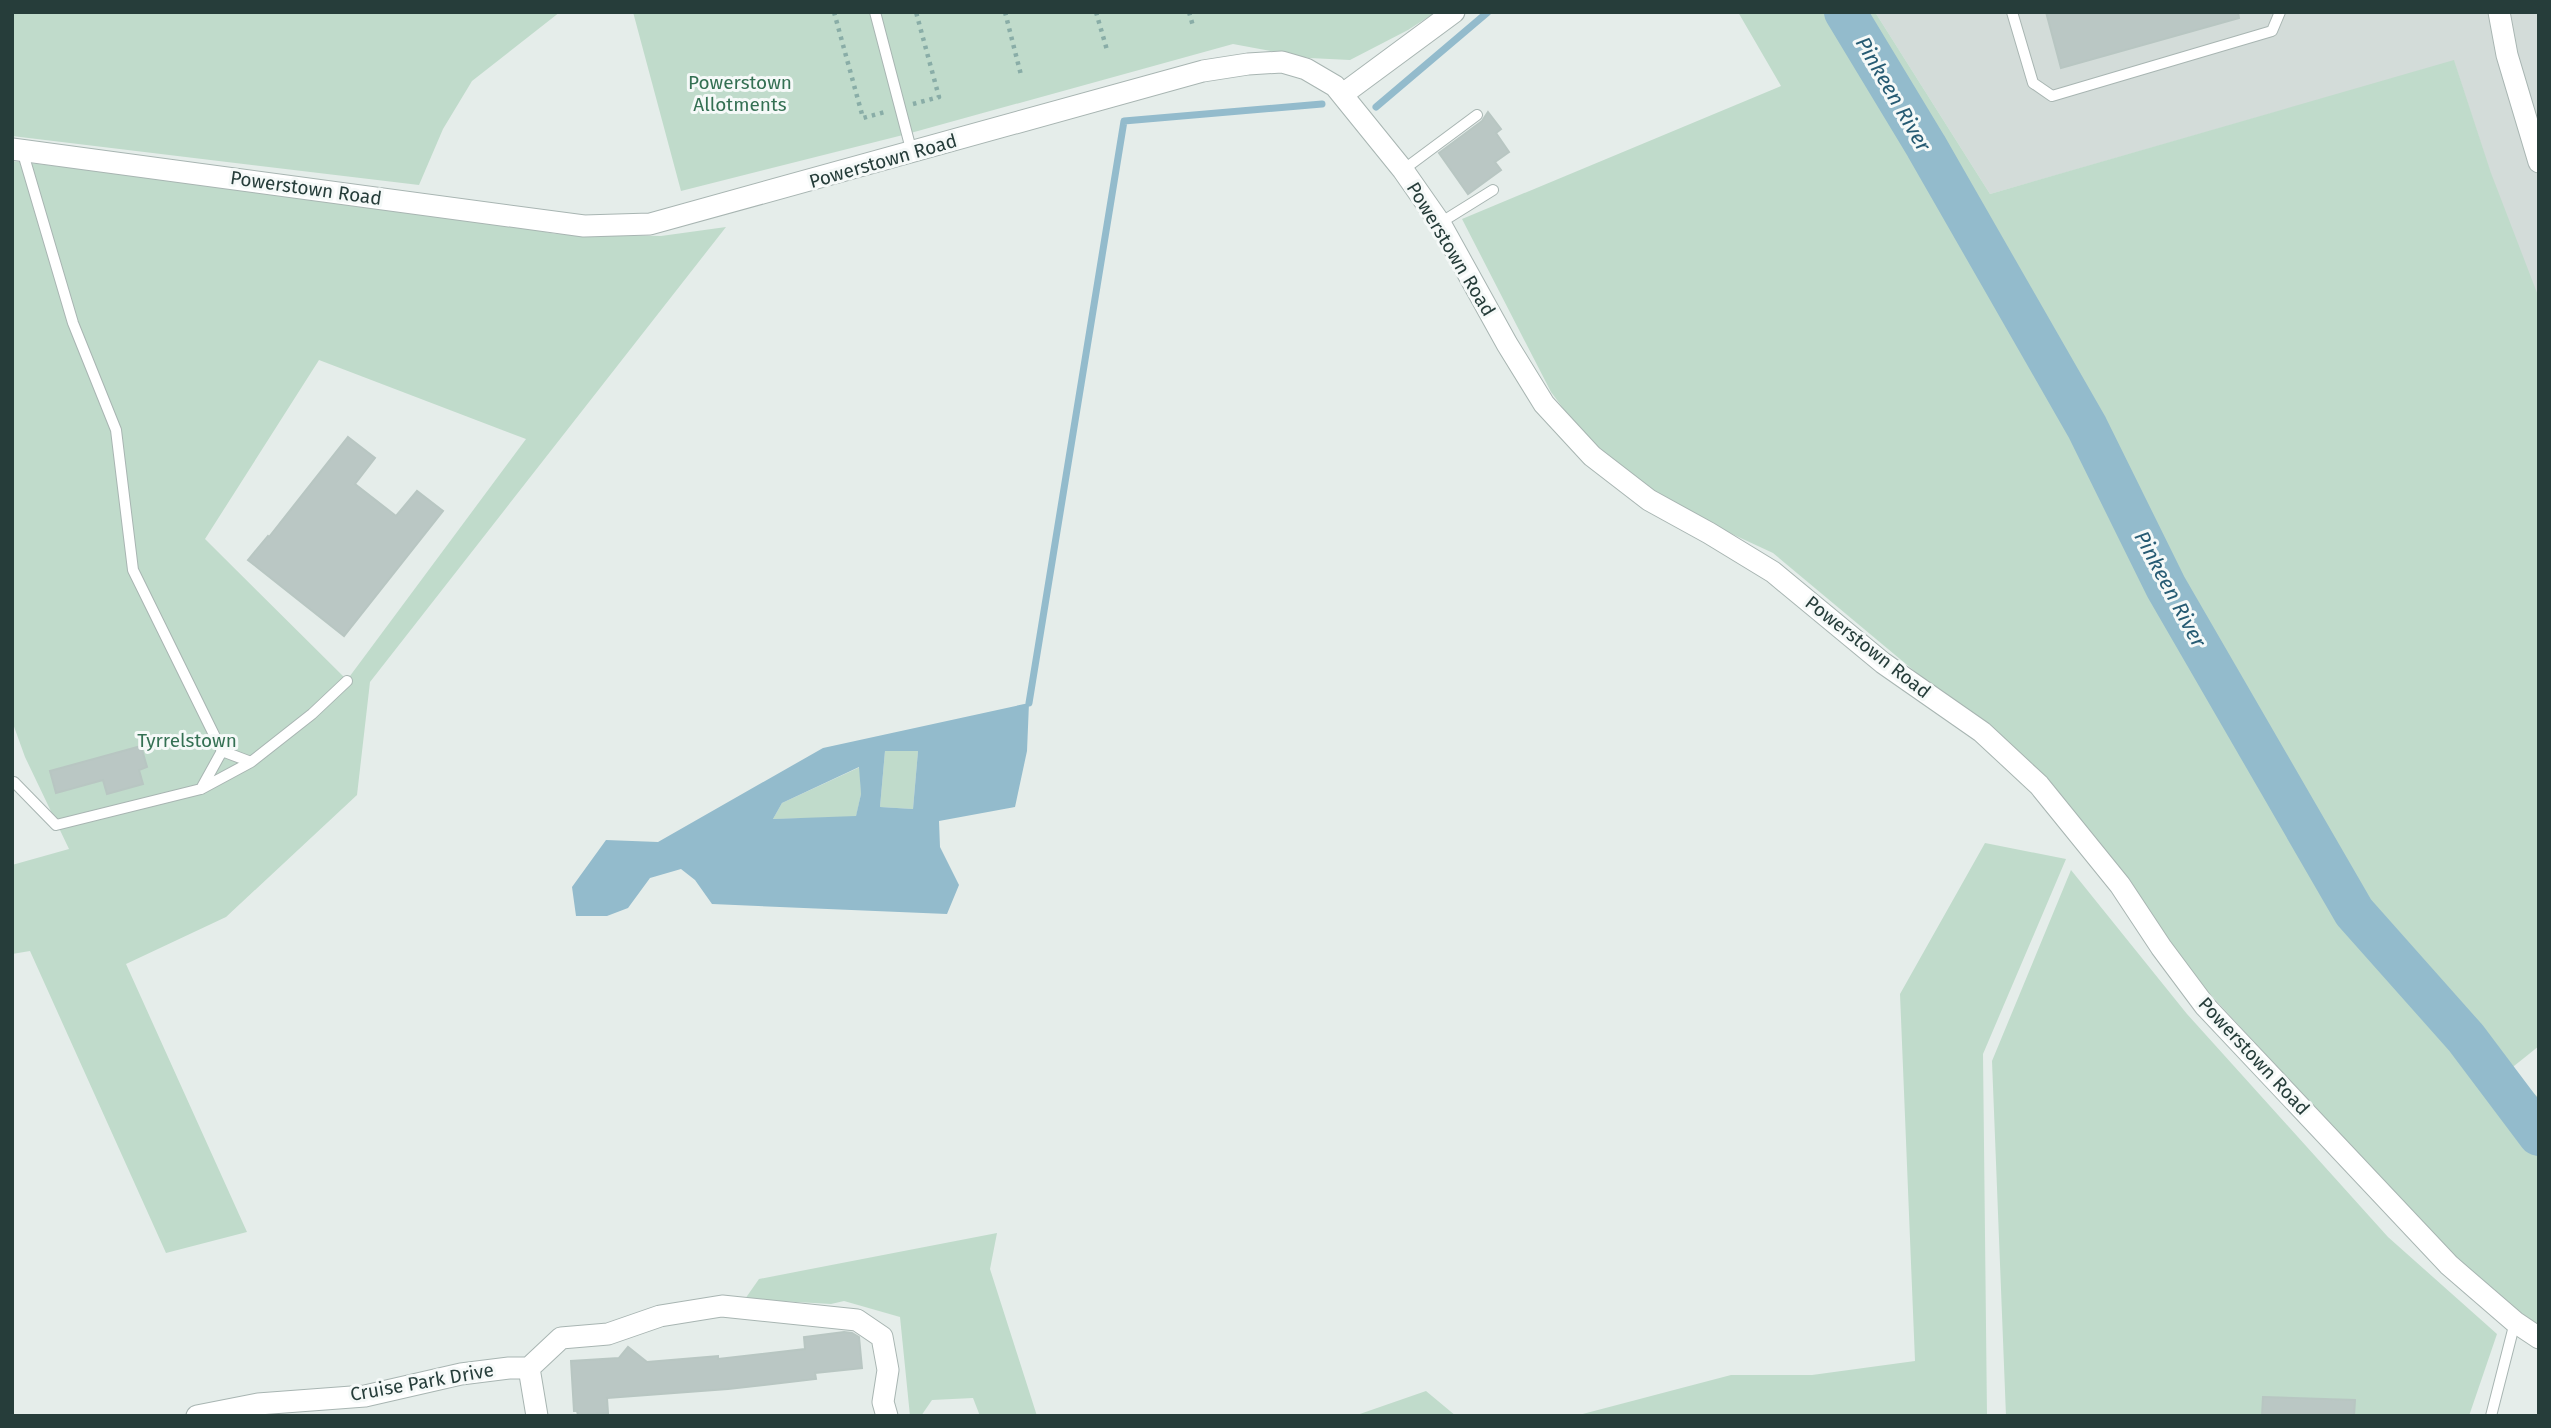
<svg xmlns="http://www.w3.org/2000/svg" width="2551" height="1428" font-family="'Fira Sans',sans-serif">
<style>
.built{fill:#d3dcd9}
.green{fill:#c0dbcb;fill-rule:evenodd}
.water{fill:#93bbcc;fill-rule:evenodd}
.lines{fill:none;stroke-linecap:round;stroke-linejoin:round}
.stream{stroke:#93bbcc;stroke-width:7}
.river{stroke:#93bbcc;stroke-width:42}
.building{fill:#bac7c4;stroke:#b8c6c2;stroke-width:2}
.lane-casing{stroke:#a8b5b2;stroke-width:12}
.street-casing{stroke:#a8b5b2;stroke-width:23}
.path{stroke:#89ada7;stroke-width:4.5;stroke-dasharray:3.5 5;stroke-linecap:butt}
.lane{stroke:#fff;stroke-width:10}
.street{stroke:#fff;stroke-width:21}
.labels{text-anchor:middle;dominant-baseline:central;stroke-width:6;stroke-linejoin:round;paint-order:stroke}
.park-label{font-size:19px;fill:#347053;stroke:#f5f9f8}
.street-label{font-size:19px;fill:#263d3a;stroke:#f5f9f8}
.water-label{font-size:21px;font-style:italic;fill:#265b73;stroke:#f5f9f8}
</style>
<rect width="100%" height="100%" fill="#e5edea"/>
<!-- built -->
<path class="built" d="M1875,12H2539V322L2454,61L1990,194Z"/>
<!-- green -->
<path class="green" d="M12,12H560L472,81L443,129L419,185L12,136Z
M633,12H1436L1408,30L1350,60L1309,58L1233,44L907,134L681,191Z
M1738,12H1875L1990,194L2454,60L2491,173L2539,298V1046L2509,1070L2539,1098V1324L2518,1314L2459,1263L2210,994L2045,780L1773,553L1650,496L1589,443L1551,392L1462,219L1781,86Z
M12,161L421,208L556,234L661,236L726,227L370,682L357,795L226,917L126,964L247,1232L166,1253L30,951L12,954V865L69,849L25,757L12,721ZM319,360L526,439L347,680L205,539Z
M885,751H918L913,809L880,807Z
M860,767L861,794L856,817L773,819L782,803Z
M1985,843L2066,859L1983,1054L1987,1416H1575L1731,1375H1812L1915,1361L1900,994Z
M2071,870L2187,1014L2388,1237L2497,1334L2469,1416H2336V1399L2264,1397L2262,1416H2006L1992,1061Z
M997,1233L990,1269L1037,1416H980L973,1398L932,1400L921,1416H910L900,1317L844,1301L831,1304L745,1299L759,1279Z
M1426,1391L1456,1416H1354Z"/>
<!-- water -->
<path class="water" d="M1029,703L1027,751L1015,807L939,821L940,847L959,885L947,914L712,904L695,880L681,869L650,878L628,908L607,916H576L572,887L606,840L658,842L823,748ZM885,751H918L913,809L880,807ZM859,767L861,794L856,816L773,819L782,803Z"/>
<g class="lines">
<!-- stream -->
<path class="stream" d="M1376,107L1488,12
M1029,703L1124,121L1322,104"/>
<!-- river -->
<path class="river" d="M1845,12L1926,146L2087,427L2166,587L2354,912L2466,1038L2539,1135"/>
</g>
<!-- building -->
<path class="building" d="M2046,12H2238L2239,18L2061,68Z
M1488,112L1501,129L1496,133L1509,152L1495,162L1501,170L1468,194L1439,153L1482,121Z
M348,437L375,458L355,484L396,516L417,491L443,511L344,636L248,560L268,536L269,537Z
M141,746L147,767L139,770L143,784L107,794L103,780L56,793L50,771Z
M844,1332L852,1333L859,1337L862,1368L815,1373L816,1379L728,1389L607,1398L608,1413L578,1415L577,1411H574L571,1361L619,1358L628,1347L647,1362L718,1356V1359L805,1349L804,1337Z
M2263,1397L2355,1400L2354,1416H2262Z"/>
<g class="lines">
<!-- lane casing -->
<g class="lane-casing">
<path id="lane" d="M875,12L912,153
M2012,12L2033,83L2052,96L2272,31L2280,12
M22,150L73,323L116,430L133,570L222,751L251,762L312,714L347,681
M1403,170L1477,115
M1440,223L1493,190
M14,782L56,825L201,789L222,751
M201,789L251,762
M2491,1416L2515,1322"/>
</g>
<!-- street casing -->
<g class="street-casing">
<path id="street" d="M2499,12L2507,55L2539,162
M1343,94L1454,12
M12,149L584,226L650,224L1203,71L1248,64L1282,62L1306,69L1335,86L1403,170L1440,223L1507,344L1544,404L1592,456L1649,500L1709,533L1773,572L1883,663L1982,732L2039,785L2120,885L2161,947L2205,1006L2449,1265L2515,1322L2539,1338
M529,1368L537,1416
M197,1416L258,1404L365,1396L461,1374L509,1368H529L561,1338L608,1334L660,1316L722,1306L857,1320L882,1337L888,1370L883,1402L887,1416"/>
</g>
<!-- path -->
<path class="path" d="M834,12L863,118L885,112
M1005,12L1021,75
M1096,12L1107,50
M1189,12L1193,26
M913,104L939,97L916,12"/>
<!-- lane -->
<use href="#lane" class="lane"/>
<!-- street -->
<use href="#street" class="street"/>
</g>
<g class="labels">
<!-- park labels -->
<g class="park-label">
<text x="740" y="82">Powerstown<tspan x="740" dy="22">Allotments</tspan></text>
<text x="187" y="740">Tyrrelstown</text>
</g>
<!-- street labels -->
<g class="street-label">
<text transform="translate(883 161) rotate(-16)">Powerstown Road</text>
<text transform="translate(306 188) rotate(8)">Powerstown Road</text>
<text transform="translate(1451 249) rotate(59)">Powerstown Road</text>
<text transform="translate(1868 647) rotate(38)">Powerstown Road</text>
<text transform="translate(2254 1056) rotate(47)">Powerstown Road</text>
<text transform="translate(422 1382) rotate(-10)">Cruise Park Drive</text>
</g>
<!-- water labels -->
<g class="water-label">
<text transform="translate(1893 94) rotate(60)">Pinkeen River</text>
<text transform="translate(2170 589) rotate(62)">Pinkeen River</text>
</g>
</g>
<!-- border -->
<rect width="2551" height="1428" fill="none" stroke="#263d3a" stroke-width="28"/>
</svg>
